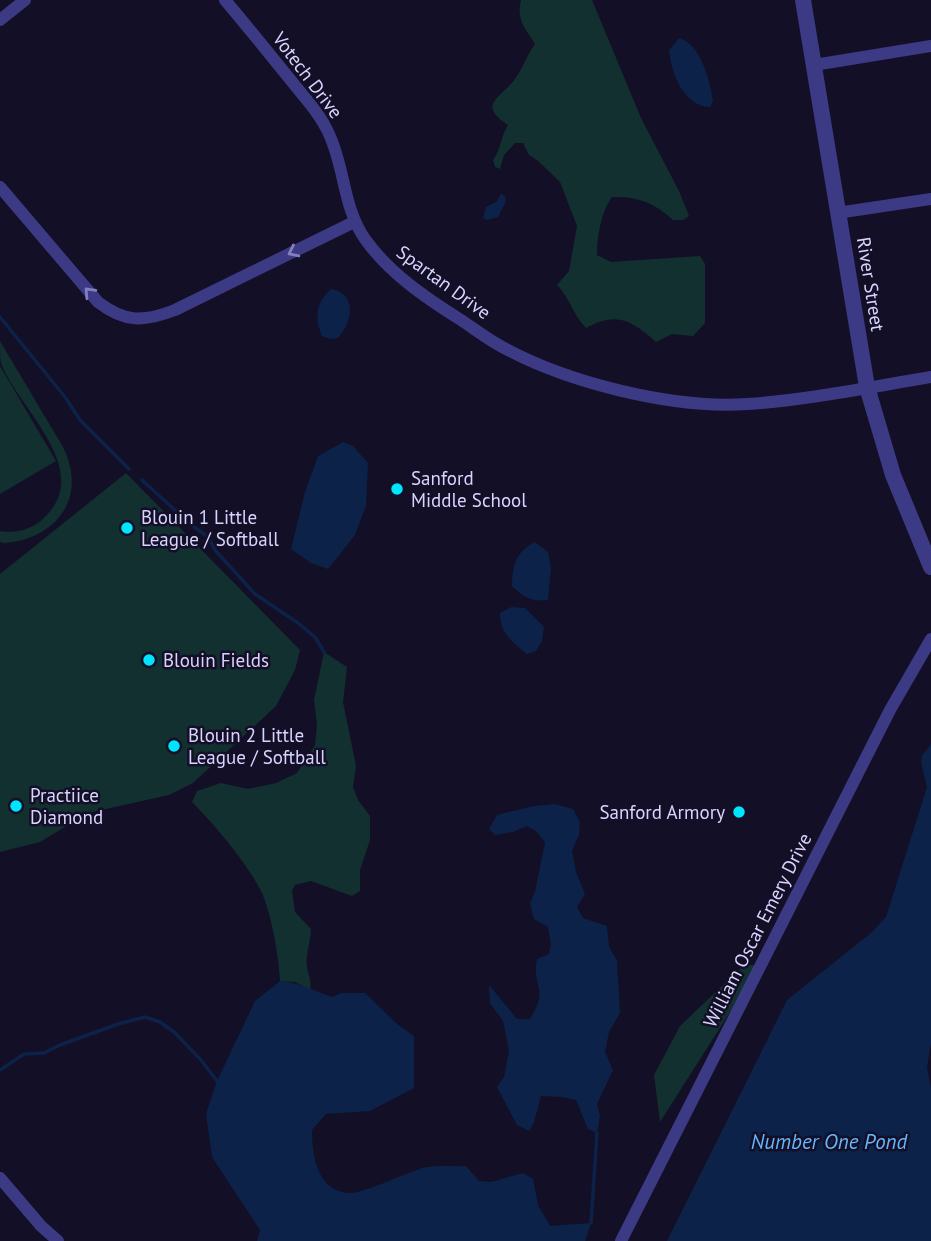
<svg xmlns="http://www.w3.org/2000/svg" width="931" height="1241" font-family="'PT Sans',sans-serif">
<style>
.green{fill:#12302f}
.water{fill:#0c2248}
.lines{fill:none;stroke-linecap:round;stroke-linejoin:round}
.stream{stroke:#0c2248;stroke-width:3.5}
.minor{stroke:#3d3a85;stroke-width:12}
.tertiary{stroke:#3d3a85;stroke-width:16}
.oneway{stroke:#837fbc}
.poi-dot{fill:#00e5ff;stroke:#130f26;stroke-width:2.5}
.labels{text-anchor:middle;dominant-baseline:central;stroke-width:5;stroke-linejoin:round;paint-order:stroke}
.street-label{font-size:19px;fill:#d9d4ff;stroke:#130f26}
.poi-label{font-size:19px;fill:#d9d4ff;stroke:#130f26;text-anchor:start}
.water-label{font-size:21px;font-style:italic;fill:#62b6ff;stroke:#130f26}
</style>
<rect width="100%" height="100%" fill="#130f26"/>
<!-- green -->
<path class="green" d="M521,0H592L641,118L679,191L689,216L683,220H673C655,203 637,196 612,197C601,212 597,236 597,255L611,262L700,256L705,264V323L693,336L672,334L656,342C632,320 616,311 586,328C573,315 570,298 557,285L569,271L577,226L560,182L537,160L529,155L523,143H515L504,155L500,169L495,167L493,160C501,149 501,136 508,125C476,104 501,98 515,79C523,68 527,55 535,44C525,28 516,20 521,0Z
M0,341L63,447C88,497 57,539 4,543L0,542V531C17,534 33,529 45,517C94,468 18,409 1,363C0,357 0,348 0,341Z
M0,366L56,461L0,494Z
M126,473L300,650L295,670L276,706L193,783L169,795L88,813L40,842L0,852V574Z
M324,652L347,667L343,702L356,766L353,787L358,800L370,816V840L360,870V891L352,896L311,881L295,885L292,891L295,912L311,929C311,939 305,959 307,966C308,976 312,980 310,990L295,982L280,981C279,957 271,910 260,889C245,861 215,825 192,802L197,791L221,783L248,789L276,783L297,773L315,745L317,724L314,700Z
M744,965H760L660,1122L654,1075L680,1026Z"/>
<!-- water -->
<path class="water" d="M679,38C701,44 710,81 713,101L710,107C683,106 671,72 669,50Z
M501,194L505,196L506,201L498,217L487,220L483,218L486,207L496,202Z
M331,289C357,293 353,322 338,338L330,339L322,336C314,317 316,303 331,289Z
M343,442L353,446L368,463L366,506L355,535L328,569L311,563L291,549L305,492L318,456Z
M535,542L548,552L551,568L548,600C531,602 523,597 512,586C512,565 517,551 535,542Z
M511,607L525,608L544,627L542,641L536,651L527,654C512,642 500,633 500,613Z
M931,744V1043L927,1067L931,1088V1241H667L787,1000L871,933L886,917L927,787L921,762L922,756Z
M555,804L573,809L580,822L579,835L572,851L576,872L585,894L577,907L583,918L607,926L609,946L617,961L620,1013L609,1032L605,1052L613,1070L597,1104L600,1116L597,1133L588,1129L576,1100L562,1097L541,1096L534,1122L529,1131L517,1125L497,1087L504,1077L509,1051L503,1021L490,1003L489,985L517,1019H530C550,987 531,988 537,959L549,954L551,944L548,927L534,919L530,903L535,892L545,842L536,831L527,826L513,832L495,835L489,829L497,815L534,806Z
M280,981C298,982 314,991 332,997L341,993H365L397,1024L414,1036V1088L370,1111L326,1114L312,1130C312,1155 317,1192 350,1193C364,1193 401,1175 417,1170C431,1164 451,1167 466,1166L479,1181L491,1182L523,1173L533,1179L538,1205L550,1226L591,1223L585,1241H257L260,1230L212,1157L206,1114L217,1081L255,1001Z"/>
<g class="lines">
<!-- stream -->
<path class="stream" d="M0,317L65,397L80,420L129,469
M142,480L190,524L208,537L215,550L255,594L298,623L315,637L324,652
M0,1070L24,1054L44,1053L60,1045L118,1024L145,1017L160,1022L174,1032L201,1060L217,1081
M591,1223L597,1133"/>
<!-- minor -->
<path class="minor" d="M225,0C247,26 268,52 289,78C303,96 320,113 329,134C345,168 343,208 365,239C389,273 426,298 461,320C473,328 485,337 497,344C563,382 671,409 747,404C809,400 870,387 931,377
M0,20L25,0
M814,65L931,46
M0,187L98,302C125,323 144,322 175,310L354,222
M837,213L931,199
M0,1178L41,1226L58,1241
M621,1241L890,710L931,639"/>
<!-- tertiary -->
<path class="tertiary" d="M803,0L867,387L893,475L931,567"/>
</g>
<!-- one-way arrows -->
<defs><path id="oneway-chevron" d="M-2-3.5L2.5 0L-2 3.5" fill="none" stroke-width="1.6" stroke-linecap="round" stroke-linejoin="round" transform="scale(1.75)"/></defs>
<g class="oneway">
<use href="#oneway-chevron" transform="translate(293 252) rotate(154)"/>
<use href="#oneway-chevron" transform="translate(89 292) rotate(-133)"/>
</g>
<!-- markers -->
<g class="poi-dot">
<circle cx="397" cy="489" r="7"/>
<circle cx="127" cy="528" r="7"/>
<circle cx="149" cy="660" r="7"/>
<circle cx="174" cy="746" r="7"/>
<circle cx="16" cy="806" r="7"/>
<circle cx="739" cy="812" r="7"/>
</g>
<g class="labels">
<!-- street labels -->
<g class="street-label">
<text transform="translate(308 75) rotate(53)">Votech Drive</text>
<text transform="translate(444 282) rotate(36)">Spartan Drive</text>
<text transform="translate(871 284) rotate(81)">River Street</text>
<text transform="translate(757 930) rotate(-63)">William Oscar Emery Drive</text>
</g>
<!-- poi labels -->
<g class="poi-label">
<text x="411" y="478">Sanford<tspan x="411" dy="22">Middle School</tspan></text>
<text x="141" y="517">Blouin 1 Little<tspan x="141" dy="22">League / Softball</tspan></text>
<text x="163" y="660">Blouin Fields</text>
<text x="188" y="735">Blouin 2 Little<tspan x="188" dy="22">League / Softball</tspan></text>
<text x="30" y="795">Practiice<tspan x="30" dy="22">Diamond</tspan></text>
<text x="725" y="812" text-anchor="end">Sanford Armory</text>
</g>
<!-- water labels -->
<g class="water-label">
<text x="829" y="1141">Number One Pond</text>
</g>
</g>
</svg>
